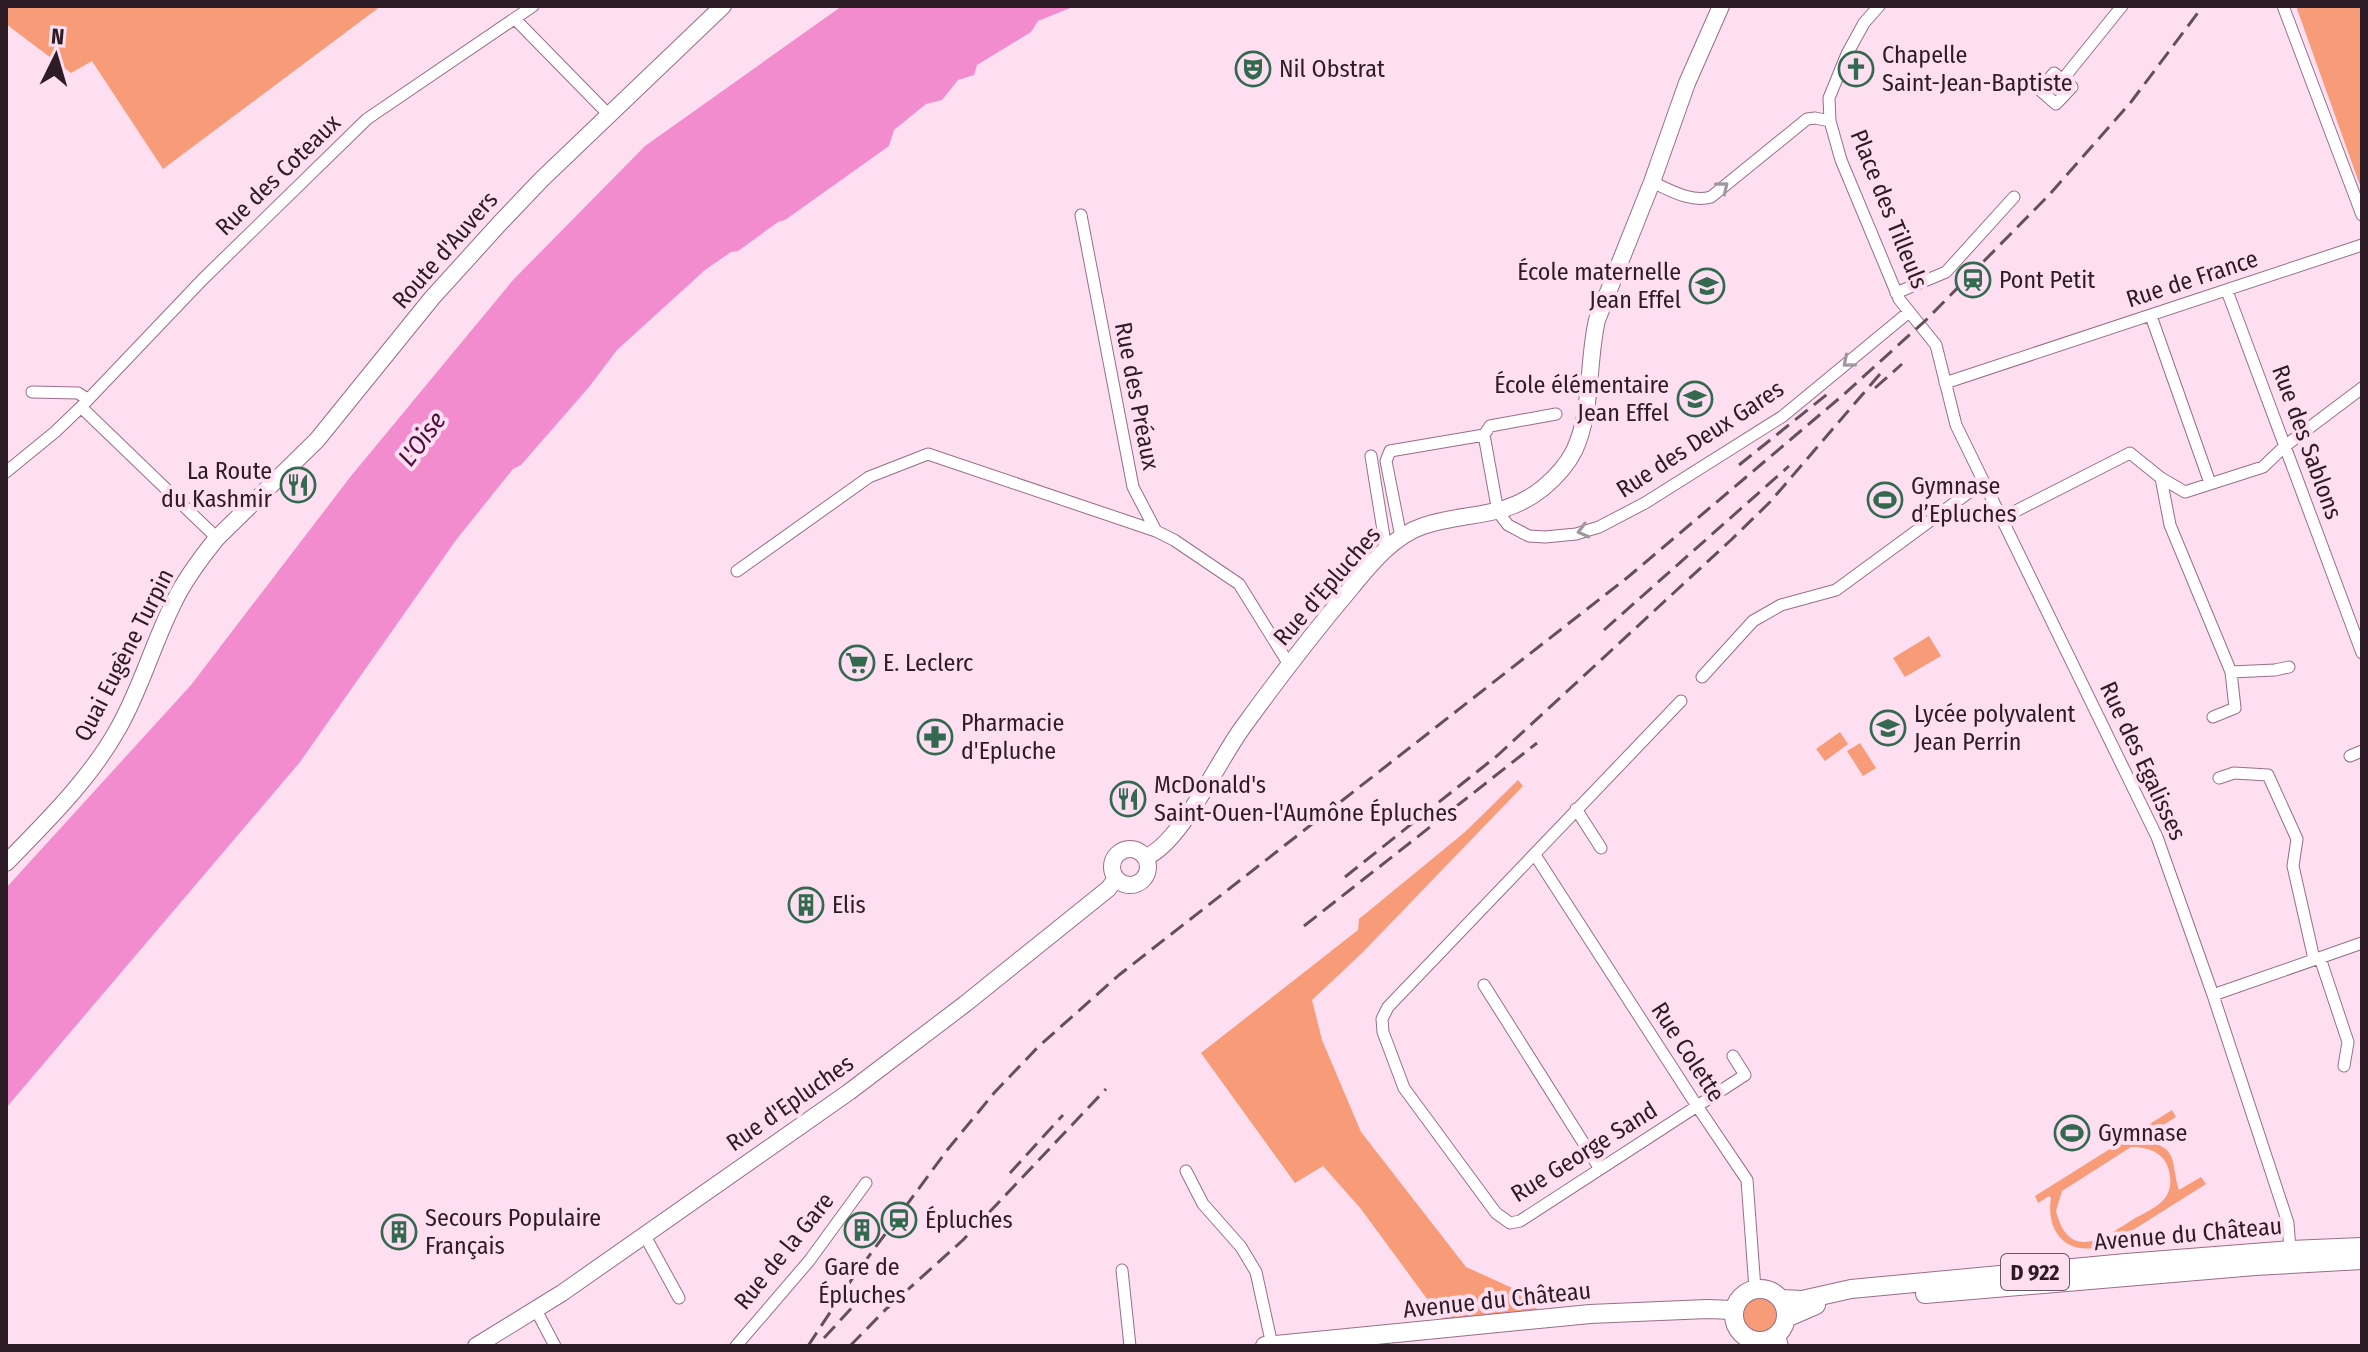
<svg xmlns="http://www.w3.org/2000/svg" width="2368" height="1352" font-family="'Fira Sans Condensed',sans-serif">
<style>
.green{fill:#f79b78;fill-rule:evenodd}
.water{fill:#f28ccf}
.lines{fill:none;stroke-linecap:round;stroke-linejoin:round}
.street-casing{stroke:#996d89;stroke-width:13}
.secondary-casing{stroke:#996d89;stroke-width:18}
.primary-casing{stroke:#996d89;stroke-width:20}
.street{stroke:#fff;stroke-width:11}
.secondary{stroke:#fff;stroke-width:16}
.primary{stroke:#fff;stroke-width:18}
.rail{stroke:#644f5c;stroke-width:3;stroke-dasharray:16 8;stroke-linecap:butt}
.oneway{stroke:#a0989d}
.labels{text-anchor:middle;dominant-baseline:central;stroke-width:8;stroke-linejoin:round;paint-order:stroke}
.shield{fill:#fedff1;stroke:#6c5663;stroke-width:2}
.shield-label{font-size:22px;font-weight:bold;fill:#2d1b26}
.poi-label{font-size:24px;fill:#2d1b26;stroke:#fedff1;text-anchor:start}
.street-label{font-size:24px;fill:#2d1b26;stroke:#fedff1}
.water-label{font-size:26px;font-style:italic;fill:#4d0e3c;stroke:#fedff1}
</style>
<rect width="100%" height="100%" fill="#fedff1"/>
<!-- green -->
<path class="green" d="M6,6H381L163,169L92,61L71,73L6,24Z
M2296,6H2362V191Z
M1929,636L1941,656L1905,677L1893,658Z
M1840,732L1848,744L1825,761L1816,749Z
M1860,743L1876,768L1863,776L1847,751Z
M1518,780L1523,786L1362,953L1312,1000L1322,1040L1361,1132L1466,1267L1532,1297L1537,1310L1444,1322L1361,1209L1323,1166L1295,1183L1201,1053L1358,930L1359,919L1465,832Z
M2172,1110L2176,1117L2139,1140C2180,1146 2170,1160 2179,1190L2201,1177L2206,1184L2098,1252L2094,1248C2062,1253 2046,1227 2051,1198L2049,1196L2038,1203L2035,1196ZM2131,1147C2151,1147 2168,1154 2170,1177C2171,1183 2170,1189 2167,1195C2161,1206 2144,1213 2132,1220C2103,1239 2069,1262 2056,1211L2062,1191Z
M1741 1314a19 19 0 1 1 38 0a19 19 0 1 1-38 0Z"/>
<!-- water -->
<path class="water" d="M842,6H1075L1038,21L1031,32L977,65L974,75L958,80L942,100L926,104L894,130L889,146L785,220L778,222L738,251L731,252L705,270L617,350L589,387L521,465L513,469L456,540L300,762L6,1108V888L191,685L351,476L513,280L645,146Z"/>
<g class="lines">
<!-- street casing -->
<g class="street-casing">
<path id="street" d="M1879,6L1864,23L1847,54L1829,98L1830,121L1841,160L1899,299L1936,345L1956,425L2157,837L2213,995L2288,1223L2290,1250
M2283,6L2362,215
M515,19L609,115
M2054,73L2072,87L2056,104L2040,90Z
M2063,79L2122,6
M1652,182C1670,190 1691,203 1711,197L1807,119L1815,118L1830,121
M1081,215L1133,487L1156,531L1174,540L1239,584L1290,666
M2227,291L2362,653
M1896,293L1946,272L2014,197
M2151,316L2210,483
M1945,383L2362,245
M32,392L78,393L87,399
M81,407L217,538
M1484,435L1490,426L1556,414
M1371,456L1386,549
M6,472L55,432L81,407L203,279L367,119L533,6
M2161,478L2170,525L2231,672L2235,708L2213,717
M2002,518L2130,453L2161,478L2185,492L2263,467L2285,446L2362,388
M1401,537L1386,461L1390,451L1484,435L1498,512L1508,525L1529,536L1545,537L1576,534L1599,527L1645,503L1783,416L1909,312
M737,571L869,477L928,454L1156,531
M2231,672L2275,670L2289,667
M1702,677L1753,621L1781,605L1836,590L1983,482
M1681,701L1388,1007L1382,1019L1383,1032L1404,1088L1496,1213L1510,1223L1520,1221L1745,1075L1733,1056
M2350,756L2362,751
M2219,778L2234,773L2268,775L2297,839L2293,866L2314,959
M1576,809L1601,848
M1535,855L1697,1106L1747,1180L1755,1289
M2320,958L2348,1042L2344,1066
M1484,985L1600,1169
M2213,995L2362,943
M1186,1171L1203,1204L1241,1247L1256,1272L1272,1345
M645,1236L679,1298
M1122,1270L1130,1346
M536,1310L555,1346
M736,1346L809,1261L866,1183"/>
</g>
<!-- secondary casing -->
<g class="secondary-casing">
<path id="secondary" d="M1112 867a18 18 0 1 1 36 0a18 18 0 1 1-36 0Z
M1146,857C1181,843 1219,759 1243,727C1277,680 1313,633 1351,588C1370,565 1393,536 1423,526C1468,511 1503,520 1543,488C1555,478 1567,465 1574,451C1593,411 1587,363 1597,320L1652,182L1687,83L1721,6
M6,863C47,821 91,778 119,727C141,688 153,644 173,604C184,580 200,559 217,538L317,440L432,298L500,223L542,179L723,6
M1777,1336L1780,1346
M1763,1342L1765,1346
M476,1346L562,1293L849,1092L965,1004L1108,889L1116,879"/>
</g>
<!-- primary casing -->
<g class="primary-casing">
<path id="primary" d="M1734 1315a26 26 0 1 1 52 0a26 26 0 1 1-52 0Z
M1925,1294L2255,1266L2362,1260
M1781,1299L1802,1300L1851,1289L2126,1263L2290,1250L2362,1247
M1786,1318L1816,1305
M1265,1346L1590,1314L1707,1309L1733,1310"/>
</g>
<!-- street -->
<use href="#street" class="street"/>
<!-- secondary -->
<use href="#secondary" class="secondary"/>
<!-- primary -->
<use href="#primary" class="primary"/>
<!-- rail -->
<path class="rail" d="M1875,388L1902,364
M1739,465L1830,392
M1604,630L1789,466
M1345,877L1498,755L1731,540L1770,502L1880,374
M1304,926L1537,743
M1010,1173L1063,1115
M884,1311L963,1240L1106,1089
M824,1338L859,1300
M808,1346L852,1279L948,1149L994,1093L1038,1047L1119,975L1628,577L1842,396L1926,320L2050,194L2131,102L2203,6
M850,1346L892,1303"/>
</g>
<!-- one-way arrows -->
<defs><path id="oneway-chevron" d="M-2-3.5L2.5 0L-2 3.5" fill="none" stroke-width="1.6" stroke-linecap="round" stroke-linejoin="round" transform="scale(2)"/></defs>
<g class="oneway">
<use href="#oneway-chevron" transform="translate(1723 187) rotate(-39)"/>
<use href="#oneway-chevron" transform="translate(1848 362) rotate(140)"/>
<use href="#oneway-chevron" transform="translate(1583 531) rotate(165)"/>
</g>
<!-- icons -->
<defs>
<g id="theatre-ring" transform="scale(1.8)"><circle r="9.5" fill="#fedff1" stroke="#33694f" stroke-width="1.5"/><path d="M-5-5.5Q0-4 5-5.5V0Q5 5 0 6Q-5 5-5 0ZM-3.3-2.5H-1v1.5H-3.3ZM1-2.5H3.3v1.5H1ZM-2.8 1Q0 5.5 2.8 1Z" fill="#33694f"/></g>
<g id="church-ring" transform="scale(1.8)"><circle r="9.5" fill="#fedff1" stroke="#33694f" stroke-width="1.5"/><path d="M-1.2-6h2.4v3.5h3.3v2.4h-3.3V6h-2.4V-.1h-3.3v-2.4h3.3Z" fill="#33694f"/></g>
<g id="station-ring" transform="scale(1.8)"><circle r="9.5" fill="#fedff1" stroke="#33694f" stroke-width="1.5"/><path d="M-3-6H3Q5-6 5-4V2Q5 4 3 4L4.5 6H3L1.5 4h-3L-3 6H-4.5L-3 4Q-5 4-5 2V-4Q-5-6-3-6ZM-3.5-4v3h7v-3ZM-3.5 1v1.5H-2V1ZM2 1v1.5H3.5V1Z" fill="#33694f"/></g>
<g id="school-ring" transform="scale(1.8)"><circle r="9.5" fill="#fedff1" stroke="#33694f" stroke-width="1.5"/><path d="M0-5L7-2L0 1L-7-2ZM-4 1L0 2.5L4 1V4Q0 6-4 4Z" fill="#33694f"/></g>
<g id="restaurant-ring" transform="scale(1.8)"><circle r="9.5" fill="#fedff1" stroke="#33694f" stroke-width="1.5"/><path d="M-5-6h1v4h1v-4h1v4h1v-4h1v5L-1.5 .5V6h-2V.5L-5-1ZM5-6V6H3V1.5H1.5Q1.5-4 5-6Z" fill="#33694f"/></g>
<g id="stadium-ring" transform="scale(1.8)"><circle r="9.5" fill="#fedff1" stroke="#33694f" stroke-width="1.5"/><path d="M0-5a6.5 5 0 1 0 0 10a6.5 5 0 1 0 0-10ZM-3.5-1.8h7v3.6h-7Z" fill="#33694f"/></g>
<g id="supermarket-ring" transform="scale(1.8)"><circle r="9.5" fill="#fedff1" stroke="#33694f" stroke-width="1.5"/><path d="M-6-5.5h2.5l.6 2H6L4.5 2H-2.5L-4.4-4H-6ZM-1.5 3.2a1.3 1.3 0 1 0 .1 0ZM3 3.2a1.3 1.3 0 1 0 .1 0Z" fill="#33694f"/></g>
<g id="pharmacy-ring" transform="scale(1.8)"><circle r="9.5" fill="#fedff1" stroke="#33694f" stroke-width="1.5"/><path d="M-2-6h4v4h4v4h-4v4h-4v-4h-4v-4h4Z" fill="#33694f"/></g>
<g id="building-ring" transform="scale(1.8)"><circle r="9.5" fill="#fedff1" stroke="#33694f" stroke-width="1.5"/><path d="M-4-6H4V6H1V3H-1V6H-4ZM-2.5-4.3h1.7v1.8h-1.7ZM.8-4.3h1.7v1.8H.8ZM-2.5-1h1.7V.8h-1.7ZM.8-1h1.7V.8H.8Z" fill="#33694f"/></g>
</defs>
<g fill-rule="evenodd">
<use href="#theatre-ring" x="1253" y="69"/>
<use href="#church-ring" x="1856" y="69"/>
<use href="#station-ring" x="1973" y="280"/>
<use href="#school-ring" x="1707" y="286"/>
<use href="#school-ring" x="1695" y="399"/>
<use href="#restaurant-ring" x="298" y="485"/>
<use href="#stadium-ring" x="1885" y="500"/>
<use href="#supermarket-ring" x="857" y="663"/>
<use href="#school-ring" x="1888" y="728"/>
<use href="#pharmacy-ring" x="935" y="737"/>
<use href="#restaurant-ring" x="1128" y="799"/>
<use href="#building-ring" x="806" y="905"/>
<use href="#stadium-ring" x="2072" y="1133"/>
<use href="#station-ring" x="899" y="1220"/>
<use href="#building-ring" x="862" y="1230"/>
<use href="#building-ring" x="399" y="1232"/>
</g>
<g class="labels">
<!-- shield labels -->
<rect class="shield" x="2001" y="1254" width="68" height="36" rx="6"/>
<g class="shield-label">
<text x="2035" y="1272">D 922</text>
</g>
<!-- poi labels -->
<g class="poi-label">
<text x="1882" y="55">Chapelle<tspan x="1882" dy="28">Saint-Jean-Baptiste</tspan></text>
<text x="1279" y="69">Nil Obstrat</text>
<text x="1681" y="272" text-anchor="end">École maternelle<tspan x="1681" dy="28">Jean Effel</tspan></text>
<text x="1999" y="280">Pont Petit</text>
<text x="1669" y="385" text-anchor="end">École élémentaire<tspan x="1669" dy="28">Jean Effel</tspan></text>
<text x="272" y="471" text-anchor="end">La Route<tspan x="272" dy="28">du Kashmir</tspan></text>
<text x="1911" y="486">Gymnase<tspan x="1911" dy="28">d’Epluches</tspan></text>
<text x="883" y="663">E. Leclerc</text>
<text x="1914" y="714">Lycée polyvalent<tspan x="1914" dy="28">Jean Perrin</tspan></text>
<text x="961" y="723">Pharmacie<tspan x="961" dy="28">d'Epluche</tspan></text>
<text x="1154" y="785">McDonald's<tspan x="1154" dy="28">Saint-Ouen-l'Aumône Épluches</tspan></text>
<text x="832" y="905">Elis</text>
<text x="2098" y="1133">Gymnase</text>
<text x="425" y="1218">Secours Populaire<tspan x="425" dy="28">Français</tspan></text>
<text x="925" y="1220">Épluches</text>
<text x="862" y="1267" text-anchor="middle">Gare de<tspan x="862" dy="28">Épluches</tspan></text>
</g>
<!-- street labels -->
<g class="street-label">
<text transform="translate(278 175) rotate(-44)">Rue des Coteaux</text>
<text transform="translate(1889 209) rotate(68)">Place des Tilleuls</text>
<text transform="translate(445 250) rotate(-49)">Route d'Auvers</text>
<text transform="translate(2192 279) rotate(-18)">Rue de France</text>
<text transform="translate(1137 396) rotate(79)">Rue des Préaux</text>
<text transform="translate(1700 439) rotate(-33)">Rue des Deux Gares</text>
<text transform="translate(2307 442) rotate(70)">Rue des Sablons</text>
<text transform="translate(1327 586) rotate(-49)">Rue d'Epluches</text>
<text transform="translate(124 655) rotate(-63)">Quai Eugène Turpin</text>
<text transform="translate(2143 761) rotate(65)">Rue des Egalisses</text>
<text transform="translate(1688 1052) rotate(57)">Rue Colette</text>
<text transform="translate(790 1103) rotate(-35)">Rue d'Epluches</text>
<text transform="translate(1584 1152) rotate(-32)">Rue George Sand</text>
<text transform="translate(2188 1234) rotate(-5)">Avenue du Château</text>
<text transform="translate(784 1251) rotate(-51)">Rue de la Gare</text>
<text transform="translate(1497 1300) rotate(-6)">Avenue du Château</text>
</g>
<!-- water labels -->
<g class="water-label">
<text transform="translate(422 439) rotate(-53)">L'Oise</text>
</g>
</g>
<!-- border -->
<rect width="2368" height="1352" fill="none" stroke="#2d1b26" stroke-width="16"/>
<!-- north arrow -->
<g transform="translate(56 56) rotate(5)" stroke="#fedff1" stroke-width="6" paint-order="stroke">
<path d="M0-6L14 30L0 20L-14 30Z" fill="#2d1b26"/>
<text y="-12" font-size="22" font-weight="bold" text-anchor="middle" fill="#2d1b26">N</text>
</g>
</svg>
